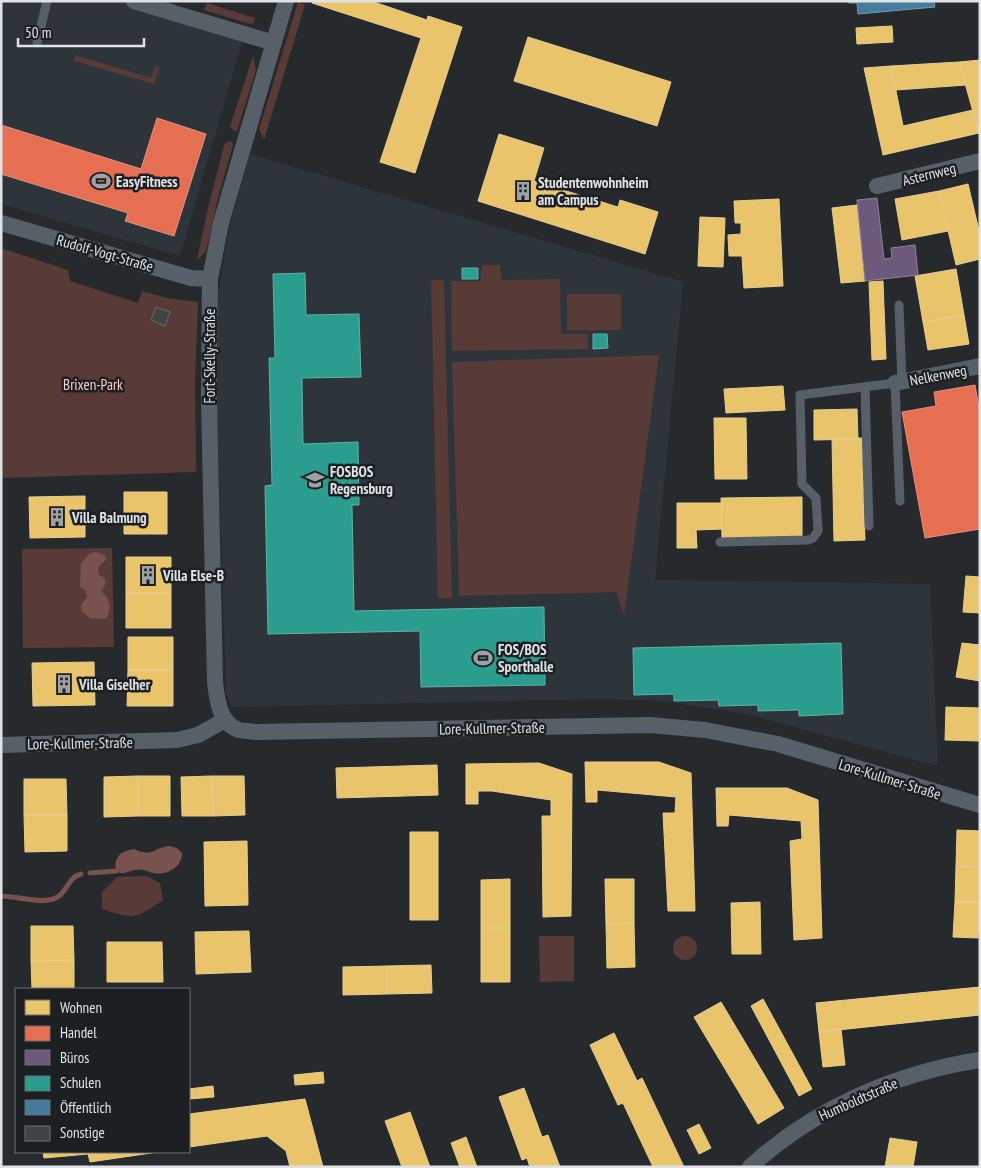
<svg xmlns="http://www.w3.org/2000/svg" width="981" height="1168" font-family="'PT Sans Narrow',sans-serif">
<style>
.built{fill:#2d353b}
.green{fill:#583a37}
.water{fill:#79524e}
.homes{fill:#e9c46a;stroke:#e6cd8f}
.shops{fill:#e76f51;stroke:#e5927e}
.offices{fill:#6d597a;stroke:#90829a}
.schools{fill:#2a9d8f;stroke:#61b2a9}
.public{fill:#457b9d;stroke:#749ab3}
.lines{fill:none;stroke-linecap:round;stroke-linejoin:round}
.stream{stroke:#79524e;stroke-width:5}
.building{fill:#414445;stroke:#65686a}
.lane{stroke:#576068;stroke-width:9}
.street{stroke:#576068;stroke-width:16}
.labels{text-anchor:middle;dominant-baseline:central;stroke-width:5;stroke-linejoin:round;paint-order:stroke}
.street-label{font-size:15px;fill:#e0e3e6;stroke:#1c2023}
.poi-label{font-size:15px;font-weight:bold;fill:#e0e3e6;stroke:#1c2023;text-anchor:start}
.park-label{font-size:15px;fill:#faccc6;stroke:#1c2023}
</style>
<rect width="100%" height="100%" fill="#272a2c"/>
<!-- built -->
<path class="built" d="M1,1H122L243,38L180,256L1,204Z
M250,154L683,282L655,580L930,584L938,766L755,716L729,711L662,701L601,699L232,707L226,693L217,407V304L226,245L232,217Z"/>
<!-- green -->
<path class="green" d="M298,2L305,5L264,140L259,129Z
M207,3L255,18L253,24L246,23L204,10Z
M75,55L151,78L155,66L160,67L154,84L74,61Z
M253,56L256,70L237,131L233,130L230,126Z
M231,141L233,144L217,202L208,244L205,253L197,260L208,208L224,145L227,142Z
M1,248L68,270L70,281L138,303L142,291L167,298L198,302L195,379L196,472L1,478Z
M482,265H500L502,280L560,279L561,334H588V349L452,351L451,281H480Z
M431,280H444L452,598H438Z
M567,294H621V330H567Z
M659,355L624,615L616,592L459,596L452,362Z
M112,548L114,647L23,648L22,549Z
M147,876L160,883L163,900C135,920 133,919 102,909V892L117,877Z
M539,936H574V981L540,982Z
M673 948a12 12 0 1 1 24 0a12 12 0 1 1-24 0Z"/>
<!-- water -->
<path class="water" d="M95,552L105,555L106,559C101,565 96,566 99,575L105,578V585L101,591C110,598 113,611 105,619L91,618L82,612L81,605L87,597L85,590L80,587L81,563L89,554Z
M169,846L177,848L182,853C183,866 167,876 154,873C148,872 142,868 135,870C128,871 124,876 116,871C113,857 121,851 134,849C154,858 151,848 169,846Z"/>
<!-- homes -->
<path class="homes" d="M313,1H371L427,20L428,16L462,27L415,173L380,162L421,38L312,3Z
M892,26L893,42L857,44L856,28Z
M528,37L671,82L657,126L514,81Z
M980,60V133H979L959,62Z
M959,62L966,85L896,90L891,66Z
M891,66L903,126L973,110L979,133L883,155L864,68Z
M499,134L544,148L534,181L618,207L620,200L658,212L645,254L478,201Z
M968,184L980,235V259L956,265L939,191Z
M939,191L948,231L902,240L895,199Z
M779,199L783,286L744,288L742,256H729L728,235L741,234V223H735L734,201Z
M857,205L865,281L841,283L832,208Z
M700,217L725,218L723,267L698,266Z
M956,269L964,315L923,322L915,276Z
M883,281L886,359L872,360L869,282Z
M964,315L969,344L928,350L923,322Z
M783,386L785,410L726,413L724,389Z
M857,409L858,439L814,440V410Z
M714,418H746L747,479H715Z
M862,438L865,540L834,541L832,439Z
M124,492H167V534H124Z
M85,496V537L30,538L29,497Z
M802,497V538L722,539L721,498Z
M677,503H722V529L696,530L697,548H677Z
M126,557H171V593H126Z
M966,576L980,577V613L963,612Z
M126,593H171V628H126Z
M128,637H173V670H128Z
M962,643L980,645V681L956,677Z
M94,662L95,705L33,706L32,663Z
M128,670H173V706H127Z
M946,707L980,708V741L945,740Z
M585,762H659L691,773L695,911H668L663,813H675L676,797L597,790V802H586Z
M539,763L572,774L571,916L543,917L542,816H551V800L492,791H478V804H466V764Z
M437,765L438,795L337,798L336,768Z
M138,776V816L104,817V777Z
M138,776H170V816H138Z
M212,776H244L245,815L213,816Z
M212,776L213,816H182L181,777Z
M24,779H66L67,815H24Z
M716,788H787L818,800L822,938L794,940L790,841L802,839L801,821L729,815L728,826H717Z
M24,815H67V851L25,852Z
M957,830L980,831V867L956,866Z
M410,832H438V920H410Z
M247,841L248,905L205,906L204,842Z
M956,866L980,867V902H955Z
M510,879V928H481V880Z
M605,879H634V923L606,924Z
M760,902L761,954H732L731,903Z
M955,902H980L978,938L953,937Z
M634,923L635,967L607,968L606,924Z
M31,926H73L74,960L31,961Z
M481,928H510V982H481Z
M249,931L251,972L196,974L195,932Z
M107,942H162L163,982H107Z
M74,960V989H32L31,961Z
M431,965L432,993L387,994V966Z
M387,966V994L343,995V967Z
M980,987V1015L819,1032L816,1003Z
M763,999L812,1089L799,1096L751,1006Z
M721,1002L784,1108L758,1124L694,1017Z
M841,1029L845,1065L823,1067L819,1032Z
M614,1033L637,1081L642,1078L684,1167H653L623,1103L618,1105L590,1045Z
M323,1072L324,1083L295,1085L294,1075Z
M213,1086L214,1097L189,1099V1089Z
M524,1088L542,1137L548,1135L560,1167H530L527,1158L522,1160L499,1097Z
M305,1099L323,1167H290L286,1151L267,1136L189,1147V1114Z
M410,1112L430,1167H402L385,1121Z
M699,1124L711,1148L699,1154L687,1130Z
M466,1137L477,1167H460L451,1143Z
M890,1138L917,1142L913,1167H885Z
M43,1152H158L90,1162L88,1154L44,1158Z"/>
<!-- shops -->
<path class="shops" d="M157,118L206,134L174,236L125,221L128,213L1,174V125L141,169Z
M975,385L980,414V529L925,538L902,412L936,406L934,392Z"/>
<!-- offices -->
<path class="offices" d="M877,198L884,259L892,258L891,248L915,245L918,275L865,281L857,200Z"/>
<!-- schools -->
<path class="schools" d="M462,268H478V279H462Z
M305,273L306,315L359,314L361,377L302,378L303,444L358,442L359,505H352L354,611L544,607L545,685L421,687L420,631L268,634L265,486L272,485L269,358H275L273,274Z
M593,334H607L608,348L593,349Z
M841,643L843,714L799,716V710L758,711V705L719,706L718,700L674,701V694L634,695L633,648Z"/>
<!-- public -->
<path class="public" d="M848,1H934L935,7L858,14L857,3H849Z"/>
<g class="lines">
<!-- stream -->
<path class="stream" d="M90,873L116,871
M1,896C17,896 46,906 59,896C68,889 69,877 81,874"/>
</g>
<!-- building -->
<path class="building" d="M156,307L170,312L165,326L151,320Z"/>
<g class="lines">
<!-- lane -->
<path class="lane" d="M37,43L47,1
M899,305L902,382
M865,388L869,526
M720,542L808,540L813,538L818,531L816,498L802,484L800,395L895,383L900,501"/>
<!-- street -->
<path class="street" d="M134,1L274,43
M286,1L221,223L210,279L209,400L215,682C217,699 219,723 239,730C244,731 250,731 255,732L650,725L705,730L778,744L980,805
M877,186L980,161
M1,223L191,278L210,279
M895,383L980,366
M1,745L177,740L198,735L225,720
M750,1167C813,1109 895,1073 980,1060"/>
</g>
<!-- icons -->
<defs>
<g id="stadium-bare" transform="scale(1.5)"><path d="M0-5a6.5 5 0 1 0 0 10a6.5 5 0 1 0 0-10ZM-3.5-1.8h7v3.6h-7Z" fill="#9fa2a5" stroke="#1c2023" stroke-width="2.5" paint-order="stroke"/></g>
<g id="building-bare" transform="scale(1.5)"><path d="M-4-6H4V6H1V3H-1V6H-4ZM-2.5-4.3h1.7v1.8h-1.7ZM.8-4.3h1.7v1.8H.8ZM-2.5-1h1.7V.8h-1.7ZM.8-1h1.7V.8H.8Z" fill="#9fa2a5" stroke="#1c2023" stroke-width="2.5" paint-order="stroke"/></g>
<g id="university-bare" transform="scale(1.5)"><path d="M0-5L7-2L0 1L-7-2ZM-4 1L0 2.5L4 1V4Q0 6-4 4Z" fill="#9fa2a5" stroke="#1c2023" stroke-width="2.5" paint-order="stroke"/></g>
</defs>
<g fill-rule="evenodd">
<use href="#stadium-bare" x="101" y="181"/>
<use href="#building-bare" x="523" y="191"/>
<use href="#university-bare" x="315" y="480"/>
<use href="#building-bare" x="57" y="517"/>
<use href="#building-bare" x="148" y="575"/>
<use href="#stadium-bare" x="483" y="658"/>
<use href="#building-bare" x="64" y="684"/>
</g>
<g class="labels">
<!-- street labels -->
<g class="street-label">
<text transform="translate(929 174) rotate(-14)">Asternweg</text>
<text transform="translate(105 253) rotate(16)">Rudolf-Vogt-Straße</text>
<text transform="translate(209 356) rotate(-90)">Fort-Skelly-Straße</text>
<text transform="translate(938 375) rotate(-11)">Nelkenweg</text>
<text transform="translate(492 728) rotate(-1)">Lore-Kullmer-Straße</text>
<text transform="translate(80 743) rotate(-1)">Lore-Kullmer-Straße</text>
<text transform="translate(890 779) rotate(17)">Lore-Kullmer-Straße</text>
<text transform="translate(858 1099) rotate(-24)">Humboldtstraße</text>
</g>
<!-- poi labels -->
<g class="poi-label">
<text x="116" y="181">EasyFitness</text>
<text x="538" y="182">Studentenwohnheim<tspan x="538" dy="17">am Campus</tspan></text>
<text x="330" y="471">FOSBOS<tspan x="330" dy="17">Regensburg</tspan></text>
<text x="72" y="517">Villa Balmung</text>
<text x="163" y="575">Villa Else-B</text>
<text x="498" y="649">FOS/BOS<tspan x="498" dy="17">Sporthalle</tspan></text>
<text x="79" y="684">Villa Giselher</text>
</g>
<!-- park labels -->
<g class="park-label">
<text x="93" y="384">Brixen-Park</text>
</g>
</g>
<!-- border -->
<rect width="981" height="1168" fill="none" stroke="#e0e3e6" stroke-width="5"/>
<!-- legend -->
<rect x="15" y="988" width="175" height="165" fill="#1c2023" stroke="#6a6e71"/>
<rect x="25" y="1000" width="25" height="15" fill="#e9c46a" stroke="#6a6e71"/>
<text x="60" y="1013" font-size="15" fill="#e0e3e6">Wohnen</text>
<rect x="25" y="1026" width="25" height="15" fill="#e76f51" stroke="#6a6e71"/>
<text x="60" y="1038" font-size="15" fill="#e0e3e6">Handel</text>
<rect x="25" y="1050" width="25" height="15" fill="#6d597a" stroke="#6a6e71"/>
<text x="60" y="1063" font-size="15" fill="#e0e3e6">Büros</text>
<rect x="25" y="1076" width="25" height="15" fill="#2a9d8f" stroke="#6a6e71"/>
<text x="60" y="1088" font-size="15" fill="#e0e3e6">Schulen</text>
<rect x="25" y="1100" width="25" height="15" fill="#457b9d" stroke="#6a6e71"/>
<text x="60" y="1113" font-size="15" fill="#e0e3e6">Öffentlich</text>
<rect x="25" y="1126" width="25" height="15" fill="#414445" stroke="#6a6e71"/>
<text x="60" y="1138" font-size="15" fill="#e0e3e6">Sonstige</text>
<!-- scale -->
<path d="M18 38v8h126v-8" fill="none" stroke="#e0e3e6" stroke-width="2.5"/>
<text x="25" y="38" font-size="15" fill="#e0e3e6" stroke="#1c2023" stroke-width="4" paint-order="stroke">50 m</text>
</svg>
